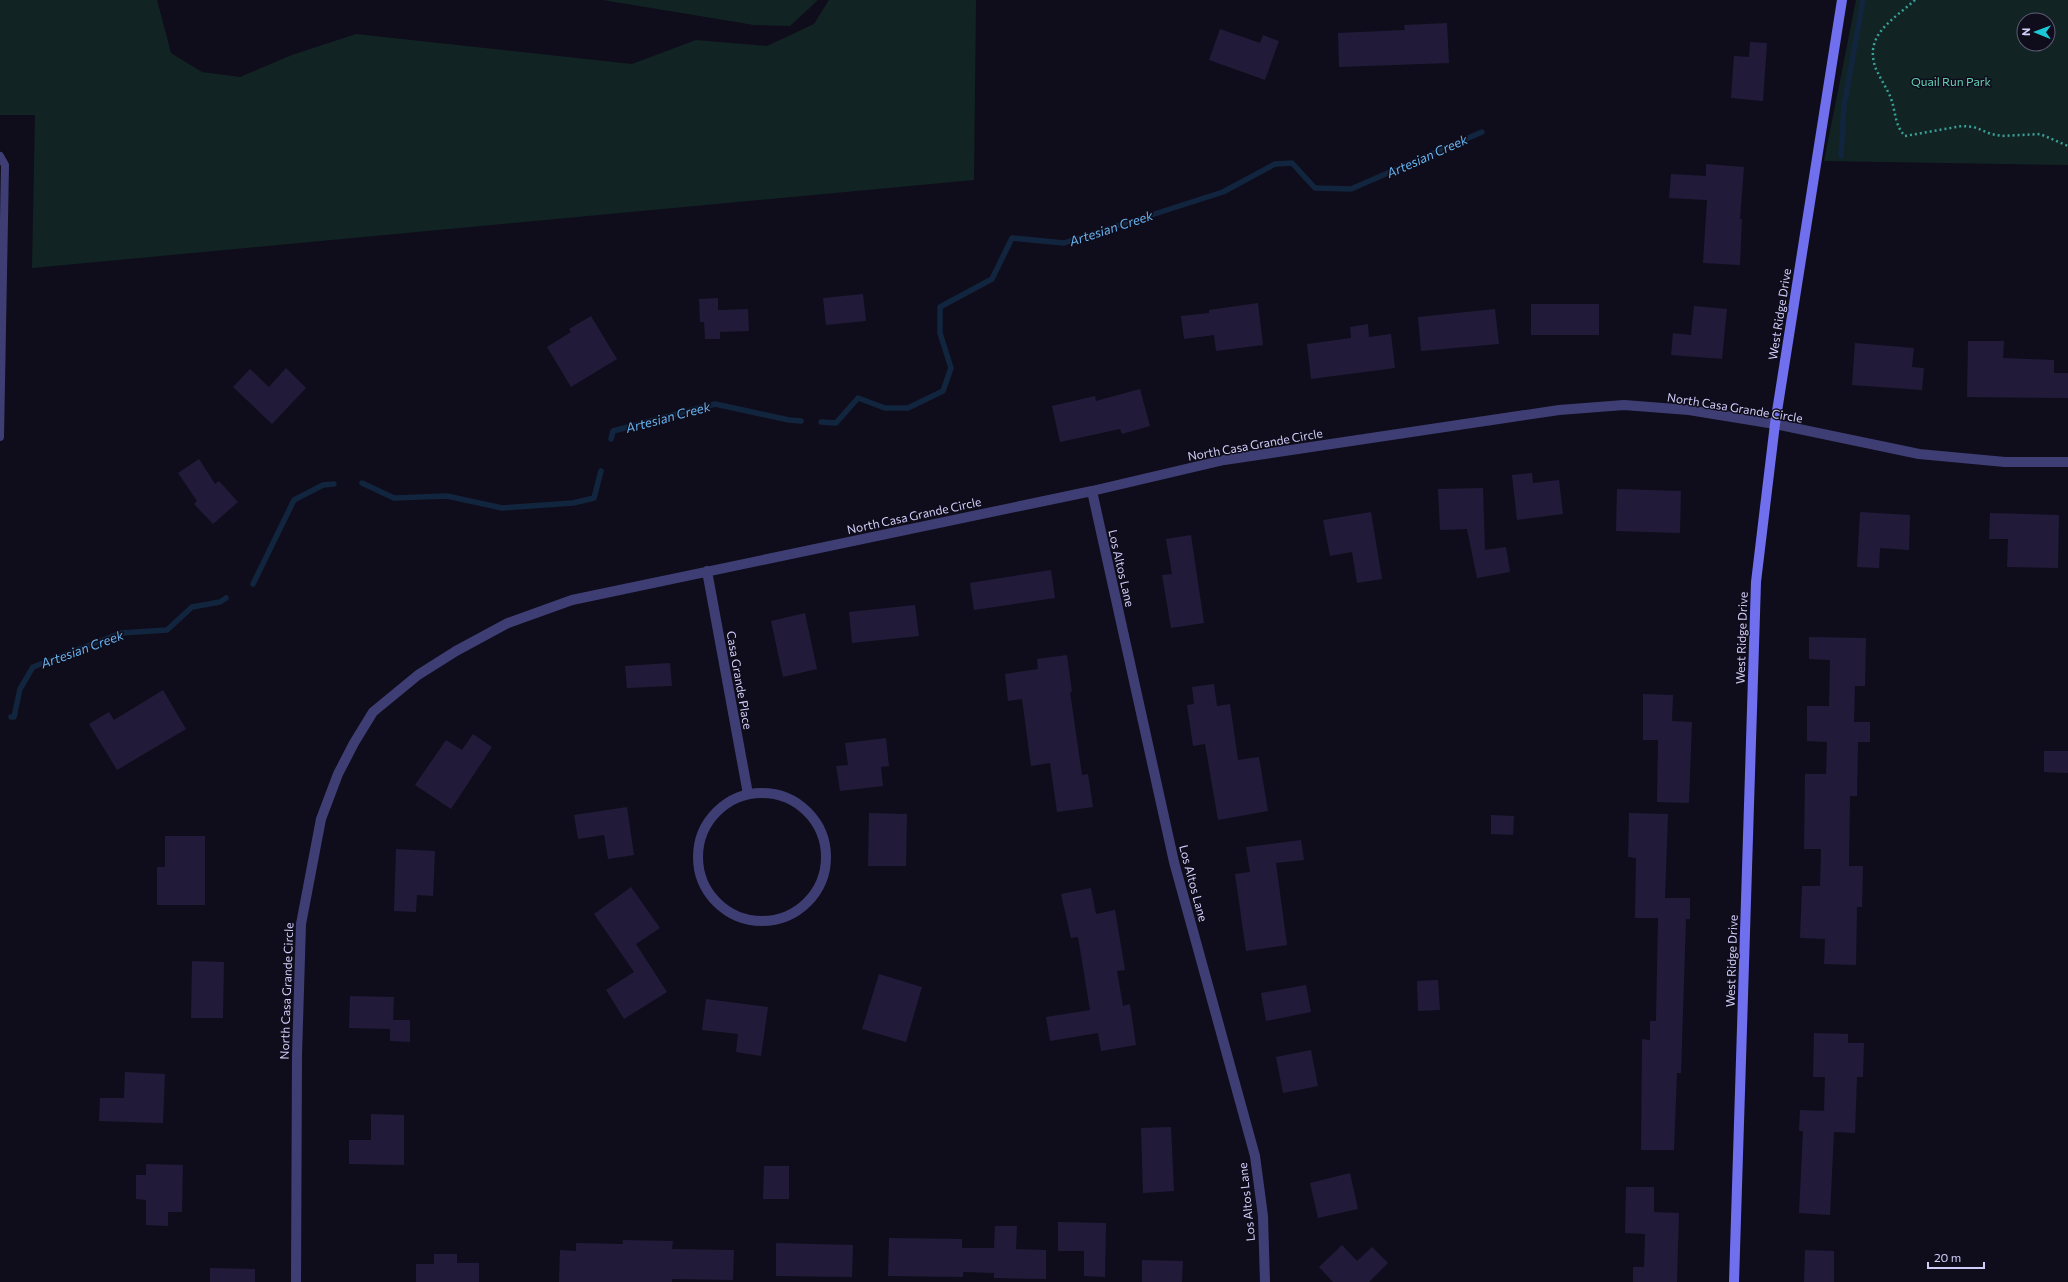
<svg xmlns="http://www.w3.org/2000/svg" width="2068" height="1282" font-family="Commissioner,sans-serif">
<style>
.green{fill:#112423;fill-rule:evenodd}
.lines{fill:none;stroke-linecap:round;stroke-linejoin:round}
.stream{stroke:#12253e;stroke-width:5.5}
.building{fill:#211b39}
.path{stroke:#3aa098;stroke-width:2.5;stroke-dasharray:2 3;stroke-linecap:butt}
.lane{stroke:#3f3e74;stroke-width:8}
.street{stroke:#3f3e74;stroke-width:10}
.secondary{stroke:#706fee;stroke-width:10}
.labels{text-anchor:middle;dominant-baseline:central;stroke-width:3;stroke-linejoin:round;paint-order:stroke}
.park-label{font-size:12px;fill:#63cfb2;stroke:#0f0d1b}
.street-label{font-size:12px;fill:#d1cdf9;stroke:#0f0d1b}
.water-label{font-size:13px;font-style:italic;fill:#67b1ed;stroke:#0f0d1b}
</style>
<rect width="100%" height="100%" fill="#0f0d1b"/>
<!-- green -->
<path class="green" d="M0,0H157L171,53L202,72L240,77L292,55L356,34L632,64L696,40L767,46L814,24L829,0H976L974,180L32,268L35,115H0Z
M603,0H818L790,26L754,25Z
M1856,0H2068V165L1824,161ZM2024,20H2048V44H2024Z"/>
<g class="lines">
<!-- stream -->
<path class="stream" d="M1841,156L1844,106L1863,0
M821,422L836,423L858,398L885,408H908L943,391L951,368L940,333V307L992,279L1012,238L1064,243L1223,192L1275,164L1292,163L1315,188L1351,189L1482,132
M611,439L613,431L715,404L789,420L801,421
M362,483L394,498L447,496L502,508L573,503L594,498L601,471
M253,584L294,500L323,485L334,484
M11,717H14L20,689L33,667L121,633L167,630L192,607L220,602L226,598"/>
</g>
<!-- building -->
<path class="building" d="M1447,23L1449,63L1339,67L1338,33L1405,30L1404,25Z
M1220,29L1260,43L1263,35L1279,41L1265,80L1209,60Z
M1750,42L1767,43L1763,101L1731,98L1734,56L1749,57Z
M1706,164L1744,167L1740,219H1742L1740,265L1703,263L1707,200L1669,198L1671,174L1706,176Z
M863,294L866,321L826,325L823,298Z
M718,298V310L748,309L749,331L720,332V339H705L704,322H700L699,299Z
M1258,303L1263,345L1216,351L1214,335L1184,339L1181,316L1209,313V310Z
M1531,304H1599V335H1531Z
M1694,306L1727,309L1722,359L1671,355L1673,333L1691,335Z
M1495,309L1499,344L1421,351L1418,317Z
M591,316L617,359L571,387L547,347L571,332L569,329Z
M1368,324L1369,337L1391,334L1395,368L1311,379L1307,344L1351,338L1350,327Z
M1968,341H2004L2003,358L2054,360V373H2068V398L1967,397Z
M1855,343L1914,348L1912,367L1924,368L1922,390L1852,385Z
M286,368L306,388L272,424L233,387L250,369L269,387Z
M1140,389L1150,426L1122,434L1120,429L1060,442L1052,406L1095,396L1096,401Z
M199,459L215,484L219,481L238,502L213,524L194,504L197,501L178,473Z
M1532,473L1533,483L1559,480L1563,514L1517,520L1512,475Z
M1483,488L1485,550L1506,547L1510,572L1477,578L1467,529L1440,530L1438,489Z
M1617,489L1681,491L1680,533L1616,531Z
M1371,512L1382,579L1357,583L1352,552L1330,556L1323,520Z
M1860,512L1910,515L1909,550L1880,548L1879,568L1857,567Z
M1990,513L2059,515L2058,568L2007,567L2008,539H1989Z
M1191,535L1204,623L1171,628L1162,575L1172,574L1166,539Z
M1051,570L1055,598L974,610L970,583Z
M915,605L919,636L852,643L849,612Z
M805,613L817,669L783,677L771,621Z
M1809,637L1866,638L1865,686H1855L1854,722H1870V742H1858L1857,796H1850L1849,866H1863L1862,907H1857L1856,965L1824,964L1825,939L1800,938L1802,886H1820L1821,849H1804L1805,774H1826L1827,742L1807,741V706H1829L1830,660L1809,659Z
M1067,655L1072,692H1070L1082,775L1088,774L1093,807L1057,812L1050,763L1031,766L1022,699L1008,701L1005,674L1038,669L1037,659Z
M670,663L672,686L627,688L625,666Z
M1214,684L1217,706L1230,704L1238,760L1259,757L1268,811L1218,820L1205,744L1193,746L1187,705L1194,704L1192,687Z
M163,690L186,729L117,770L89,724L109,712L114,720Z
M1643,694L1673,695L1672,721L1692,722L1689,803L1657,802L1658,740H1643Z
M473,734L492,747L451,809L415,785L446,740L462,750Z
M886,738L889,766L881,767L883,786L840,791L836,766L848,765L845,743Z
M2044,751H2068V773L2044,772Z
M627,807L634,855L608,859L604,835L578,839L574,815Z
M869,813L907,814L906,866H868Z
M1629,813L1668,814L1665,898H1690V919H1686L1681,1073H1677L1674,1150H1641L1642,1039L1650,1040V1021H1656L1658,918H1635L1636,858L1628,857Z
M1491,815L1514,816L1513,835L1491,834Z
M165,836H205V905H157V867H165Z
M1301,840L1304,860L1276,863L1287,945L1246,951L1235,874L1250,872L1246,847Z
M396,849L435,851L433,896L417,895L416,912L394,911Z
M631,887L660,928L636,944L667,992L624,1019L606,990L634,972L594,914Z
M1091,888L1096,914L1115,910L1125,970L1117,971L1123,1006L1130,1004L1136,1045L1101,1051L1098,1033L1050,1041L1046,1017L1090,1010L1078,937L1071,938L1061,894Z
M192,961L224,962L223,1018H191Z
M879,974L922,987L906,1042L862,1029Z
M1438,980L1440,1010L1418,1011L1417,981Z
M1306,985L1311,1012L1266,1021L1261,993Z
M350,996L394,997L393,1020H410V1042L390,1041V1029L349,1028Z
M706,999L768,1007L761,1056L736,1052L738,1034L702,1030Z
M1814,1033L1848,1034V1043H1864L1863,1077H1857L1855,1133L1834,1132L1830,1215L1799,1213L1803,1131H1799L1800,1110L1824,1111L1825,1077H1813Z
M1311,1050L1318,1086L1283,1093L1276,1057Z
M125,1072L165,1074L163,1123L99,1121L100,1098H124Z
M371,1114L404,1115V1165L349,1164V1140H371Z
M1171,1127L1174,1191L1143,1193L1141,1128Z
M146,1164L183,1165L182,1212H168V1226L146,1225V1200L136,1199V1175H146Z
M764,1166H789V1199H763Z
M1350,1173L1358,1209L1318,1218L1310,1183Z
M1626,1187H1654V1212L1679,1213L1677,1282H1633V1267H1644L1645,1234L1625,1233Z
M1058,1222L1106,1223L1105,1277L1084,1276V1251H1058Z
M995,1226H1017L1016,1249L1046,1250V1279L994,1278V1273L963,1272V1277L888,1276L889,1238L962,1239V1248H994Z
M623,1240L673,1241L672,1249L734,1250L733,1280L672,1279V1282H559L560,1250L576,1251V1243L623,1244Z
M776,1243L853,1245L852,1277L776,1276Z
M1342,1245L1357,1261L1372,1247L1388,1263L1369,1282H1333L1319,1267Z
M1805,1250L1834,1251V1282H1804Z
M434,1254H457V1263H479V1282H416V1264H434Z
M1142,1260L1183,1261L1182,1282H1142Z
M210,1268L255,1269V1282H210Z"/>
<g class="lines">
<!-- path -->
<path class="path" d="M1915,0C1893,20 1863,35 1876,69C1880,78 1886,87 1890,96C1896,110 1894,125 1905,136L1962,126L1974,127L1991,134L2002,136L2040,134L2068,146"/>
<!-- lane -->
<path class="lane" d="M0,156L5,165L0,437"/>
<!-- street -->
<path class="street" d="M1092,491L1174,862L1255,1156L1263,1216L1265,1282
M707,571L748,794
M698 857a64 64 0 1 1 128 0a64 64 0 1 1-128 0Z
M296,1282L297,1055L301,924L321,819L338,774L354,743L373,712L418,675L456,651L508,623L572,600L1092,491L1224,460L1559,410L1624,405L1689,410L1775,424L1919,454L2005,462H2068"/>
<!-- secondary -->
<path class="secondary" d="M1734,1282L1756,582L1775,424L1842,0"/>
</g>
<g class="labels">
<!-- park labels -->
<g class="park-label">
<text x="1951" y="81">Quail Run Park</text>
</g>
<!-- street labels -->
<g class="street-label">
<text transform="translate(1779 314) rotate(-81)">West Ridge Drive</text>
<text transform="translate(1735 407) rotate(9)">North Casa Grande Circle</text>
<text transform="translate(1255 444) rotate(-10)">North Casa Grande Circle</text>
<text transform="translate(914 515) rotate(-12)">North Casa Grande Circle</text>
<text transform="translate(1122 568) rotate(77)">Los Altos Lane</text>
<text transform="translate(1741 638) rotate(-88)">West Ridge Drive</text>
<text transform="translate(740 680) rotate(80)">Casa Grande Place</text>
<text transform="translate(1194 883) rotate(75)">Los Altos Lane</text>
<text transform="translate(1731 961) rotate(-88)">West Ridge Drive</text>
<text transform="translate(286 991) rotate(-88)">North Casa Grande Circle</text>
<text transform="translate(1246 1202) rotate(-96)">Los Altos Lane</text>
</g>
<!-- water labels -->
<g class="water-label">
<text transform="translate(1427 156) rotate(-24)">Artesian Creek</text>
<text transform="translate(1111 228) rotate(-18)">Artesian Creek</text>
<text transform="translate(668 417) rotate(-15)">Artesian Creek</text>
<text transform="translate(82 649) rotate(-20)">Artesian Creek</text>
</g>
</g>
<!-- north arrow -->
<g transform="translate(2036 32) rotate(271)"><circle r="19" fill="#0f0d1b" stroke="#5d5a74"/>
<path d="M0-3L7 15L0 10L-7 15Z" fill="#1ac8d8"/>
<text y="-6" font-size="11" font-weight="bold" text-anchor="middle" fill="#d1cdf9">N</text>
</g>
<!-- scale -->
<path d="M1928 1262v6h56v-6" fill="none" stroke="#d1cdf9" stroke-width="2"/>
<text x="1934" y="1262" font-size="12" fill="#d1cdf9" stroke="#0f0d1b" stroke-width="3" paint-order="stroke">20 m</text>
</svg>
